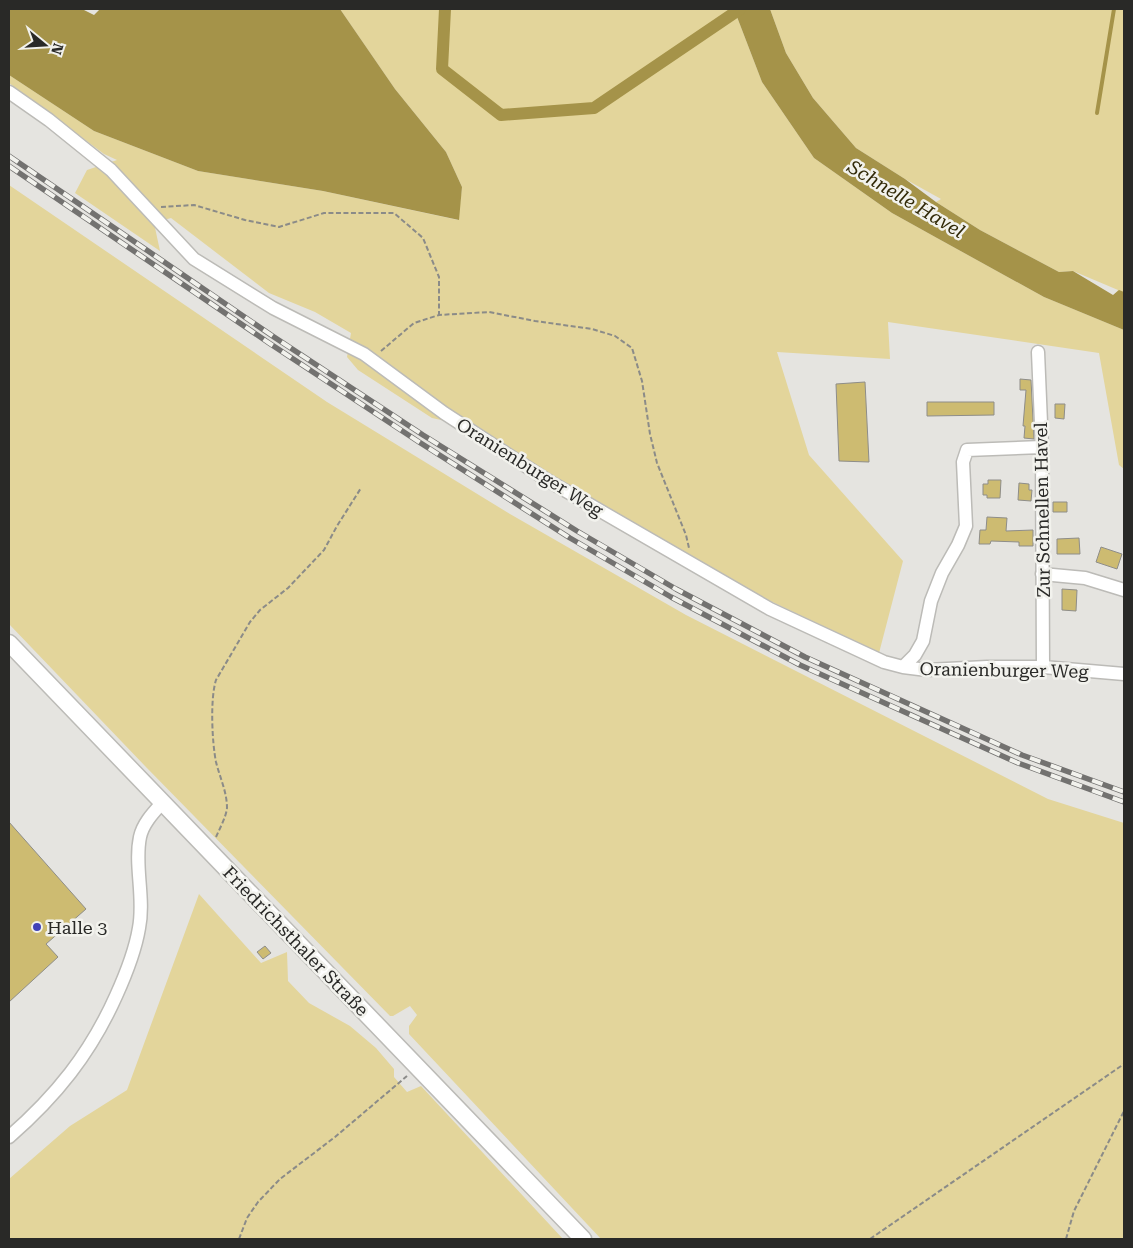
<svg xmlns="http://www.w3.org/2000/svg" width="1133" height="1248" font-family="'Roboto Serif',serif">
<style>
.green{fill:#e3d59b}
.water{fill:#a59349}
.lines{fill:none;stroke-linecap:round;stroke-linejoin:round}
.stream{stroke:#a59349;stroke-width:4}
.canal{stroke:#a59349;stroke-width:12}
.building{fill:#cdbb71;stroke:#8e8d89}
.minor-casing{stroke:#bcbbb7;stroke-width:15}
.tertiary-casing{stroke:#bcbbb7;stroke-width:19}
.path{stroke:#8b8b88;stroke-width:2;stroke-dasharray:5 2.5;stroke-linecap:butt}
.minor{stroke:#fff;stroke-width:12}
.tertiary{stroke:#fff;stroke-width:16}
.rail-casing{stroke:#737270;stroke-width:5.5}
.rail{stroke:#f2f2ed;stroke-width:4;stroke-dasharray:11;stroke-linecap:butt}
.poi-dot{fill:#4142b7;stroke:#f2f2ed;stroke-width:2}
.labels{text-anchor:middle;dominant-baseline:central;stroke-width:5;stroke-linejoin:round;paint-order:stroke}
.street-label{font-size:18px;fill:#292927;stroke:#f2f2ed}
.poi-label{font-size:18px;fill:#292927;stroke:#f2f2ed;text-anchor:start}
.water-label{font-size:19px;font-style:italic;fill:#322a08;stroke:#f2f2ed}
</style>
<rect width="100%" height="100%" fill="#e5e4e0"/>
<!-- green -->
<path class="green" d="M340,9H734L762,82L814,158L892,213L937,238L1044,297L1124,330V469L1119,465L1099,353L888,322L890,359L777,352L809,455L903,561L879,653L695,565L472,427L432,418L358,370L347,357L351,333L315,312L269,293L171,218L154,223L160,251L75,193L87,170L117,160L104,154L9,83V75L94,131L198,171L323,191L458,220L462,187L446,152L395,89Z
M770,9H1124V299L1114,295L1118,290L1073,271L1059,272L980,230L936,202L941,199L905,179L856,148L813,98L786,53Z
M9,185L327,402L510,514L686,615L1048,799L1124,823V1239H601L409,1034V1026L417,1015L410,1006L393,1016H390L145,766L9,624Z
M199,894L261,963L287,952L288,981L309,1003L350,1026L376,1048L394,1069V1077L407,1092L421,1086L563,1239H9V1179L70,1126L127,1090Z"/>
<!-- water -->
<path class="water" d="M9,9H82L94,15L100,9H340L395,89L446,152L462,187L459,220L323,191L198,171L94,131L9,75Z
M734,9H770L786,53L813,98L856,148L905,179L936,202L980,230L1059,272L1073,271L1113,295L1119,290L1124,292V330L1044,297L937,238L892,213L814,158L762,82Z"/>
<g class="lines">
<!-- stream -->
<path class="stream" d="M1097,113L1114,9"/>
<!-- canal -->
<path class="canal" d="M445,9L442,69L501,115L594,108L740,9"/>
</g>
<!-- building -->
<path class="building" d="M1020,379L1031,380L1034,439L1024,438L1025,426H1023L1026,390H1020Z
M865,382L869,462L839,461L836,384Z
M927,402H994V415L927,416Z
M1055,404H1065L1064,419L1055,418Z
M988,480H1001L1000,498H987V495H983V484H988Z
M1019,483L1029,484V490H1032L1031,501L1018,500Z
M1053,502H1067V512H1053Z
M987,517L1007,518L1006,531L1033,530V546H1019V542L991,541L990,544H979L980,530H986Z
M1079,538L1080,554H1057V539Z
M1101,547L1122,554L1117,569L1096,562Z
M1062,589L1077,590L1076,611L1062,610Z
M9,822L86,909L46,944L58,957L9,1002Z
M265,946L271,953L263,959L257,952Z"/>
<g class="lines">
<!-- minor casing -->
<g class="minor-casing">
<path id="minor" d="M9,92L49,120L111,170L194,259L273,308L364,354L444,413L547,480L770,609L884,662L903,667L927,670L987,667H1043L1124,674
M1038,352L1042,447L1043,667
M1042,574L1085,578L1124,590
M903,667L915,655L923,641L931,601L942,573L958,545L966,526L963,462L967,450L1042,447
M9,1137C56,1096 90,1054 116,996C126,974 135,952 139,928C145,898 134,865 140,837C143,823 154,812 163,802"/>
</g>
<!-- tertiary casing -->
<g class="tertiary-casing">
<path id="tertiary" d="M9,643L583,1239"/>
</g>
<!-- path -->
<path class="path" d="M161,207L194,205L245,220L279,227L324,213H394L423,238L439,277V315
M381,351L414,323L439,315L489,312L535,321L592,329L615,336L632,348L642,381L650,434L657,463L686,535L689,548
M216,837C220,828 226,817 227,808C227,792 220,778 216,762C212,742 210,699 216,680L250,622L260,610L288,588L324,550L337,526L361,488
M239,1239L247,1218L258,1202L280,1179L335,1137L407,1076
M870,1239L1124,1064
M1066,1239L1074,1211L1124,1111"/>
<!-- minor -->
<use href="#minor" class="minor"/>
<!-- tertiary -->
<use href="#tertiary" class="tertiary"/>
<!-- rail casing -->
<g class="rail-casing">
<path id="rail" d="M9,156L274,337L423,435L577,531L676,589L805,657L1022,755L1124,792
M9,166L269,343L419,442L570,538L671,597L800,665L1018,763L1124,802"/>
</g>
<!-- rail -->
<use href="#rail" class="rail"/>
</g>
<!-- markers -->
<circle class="poi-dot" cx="37" cy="927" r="5"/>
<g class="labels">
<!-- street labels -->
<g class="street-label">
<text transform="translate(530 467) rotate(32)">Oranienburger Weg</text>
<text transform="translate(1042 510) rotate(-91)">Zur Schnellen Havel</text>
<text transform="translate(1004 670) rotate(1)">Oranienburger Weg</text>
<text transform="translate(296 941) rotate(46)">Friedrichsthaler Straße</text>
</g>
<!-- poi labels -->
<g class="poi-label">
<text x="47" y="927">Halle 3</text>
</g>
<!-- water labels -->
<g class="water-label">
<text transform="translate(906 199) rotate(31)">Schnelle Havel</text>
</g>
</g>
<!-- border -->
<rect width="1133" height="1248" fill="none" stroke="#292927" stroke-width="20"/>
<!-- north arrow -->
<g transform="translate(45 45) rotate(108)" stroke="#f2f2ed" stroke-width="4" paint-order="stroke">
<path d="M0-4L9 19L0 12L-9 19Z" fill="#292927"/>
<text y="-8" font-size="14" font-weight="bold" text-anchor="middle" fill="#292927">N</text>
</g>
</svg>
